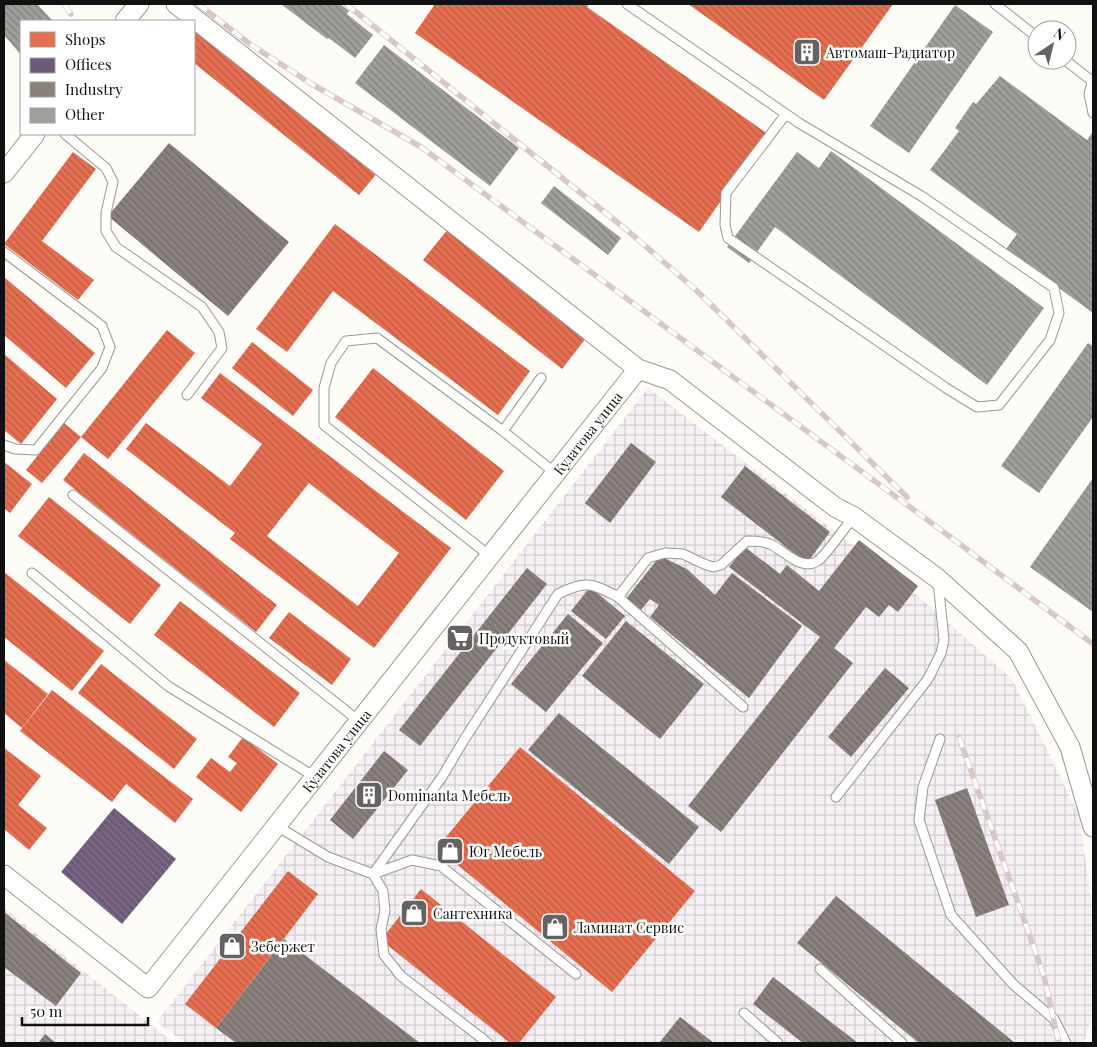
<svg xmlns="http://www.w3.org/2000/svg" width="1097" height="1047" font-family="'Playfair Display',serif">
<style>
.industrial{fill:url(#industrial-grid)}
.shops{fill:url(#shops-back-hatch);fill-rule:evenodd}
.offices{fill:url(#offices-back-hatch)}
.industry{fill:url(#industry-back-hatch)}
.building{fill:url(#building-back-hatch)}
.lines{fill:none;stroke-linecap:round;stroke-linejoin:round}
.lane-casing{stroke:#979795;stroke-width:11}
.street-casing{stroke:#979795;stroke-width:21}
.lane{stroke:#fffffe;stroke-width:9}
.street{stroke:#fffffe;stroke-width:19}
.rail-casing{stroke:#d9c6c7;stroke-width:5.5}
.rail{stroke:#fff;stroke-width:4;stroke-dasharray:11;stroke-linecap:butt}
.labels{text-anchor:middle;dominant-baseline:central;stroke-width:5;stroke-linejoin:round;paint-order:stroke}
.poi-label{font-size:14px;fill:#111;stroke:#fff;text-anchor:start}
.street-label{font-size:14px;fill:#111;stroke:#fff}
</style>
<defs>
<pattern id="industrial-grid" width="8" height="8" patternUnits="userSpaceOnUse" patternTransform="scale(1.25)"><rect width="8" height="8" fill="#f5f0f3"/><path d="M0 4h8M4 0v8" fill="none" stroke="#d1cdcf"/></pattern>
<pattern id="shops-back-hatch" width="6" height="6" patternUnits="userSpaceOnUse" patternTransform="scale(1.25)"><rect width="6" height="6" fill="#e76f51"/><path d="M-1 5l2 2M0 0l6 6M5-1l2 2" fill="none" stroke="#ba5a42"/></pattern>
<pattern id="offices-back-hatch" width="6" height="6" patternUnits="userSpaceOnUse" patternTransform="scale(1.25)"><rect width="6" height="6" fill="#6d597a"/><path d="M-1 5l2 2M0 0l6 6M5-1l2 2" fill="none" stroke="#80718a"/></pattern>
<pattern id="industry-back-hatch" width="6" height="6" patternUnits="userSpaceOnUse" patternTransform="scale(1.25)"><rect width="6" height="6" fill="#8a817c"/><path d="M-1 5l2 2M0 0l6 6M5-1l2 2" fill="none" stroke="#6f6864"/></pattern>
<pattern id="building-back-hatch" width="6" height="6" patternUnits="userSpaceOnUse" patternTransform="scale(1.25)"><rect width="6" height="6" fill="#a19f9c"/><path d="M-1 5l2 2M0 0l6 6M5-1l2 2" fill="none" stroke="#82807e"/></pattern>
</defs>
<rect width="100%" height="100%" fill="#fdfcf7"/>
<!-- industrial -->
<path class="industrial" d="M648,388L910,589L1012,679L1079,815L1093,913V1012L1084,1043H185L157,1022Z
M4,908L115,996L174,1043H4Z"/>
<!-- shops -->
<path class="shops" d="M435,4H589L587,7L768,134L699,232L415,33Z
M688,4H893L824,100Z
M194,28L378,172L359,195L194,63Z
M73,152L96,169L42,241L94,280L78,300L4,244Z
M335,224L530,371L498,415L333,291L287,352L256,329Z
M448,229L586,338L562,369L423,260Z
M4,277L95,353L66,388L4,335Z
M167,330L195,353L108,459L81,437Z
M252,342L313,390L293,416L232,368Z
M4,354L57,399L21,444L4,430Z
M373,368L504,471L466,520L335,417Z
M220,373L451,548L374,648L230,539L235,533L126,449L146,423L230,486L262,444L201,398ZM309,483L399,553L358,606L267,536Z
M64,423L81,437L42,483L26,470Z
M84,453L277,605L256,632L63,480Z
M4,462L32,484L10,513L4,508Z
M49,497L161,585L130,624L18,536Z
M4,572L104,651L72,691L4,637Z
M180,601L300,693L274,727L154,635Z
M289,612L351,659L332,685L269,638Z
M4,660L48,694L22,728L4,713Z
M101,664L197,739L174,769L78,693Z
M52,690L193,799L175,823L126,784L112,802L20,731Z
M243,737L278,764L241,812L196,777L211,758L230,772L237,763L228,757Z
M520,747L695,891L612,992L437,848Z
M4,748L41,776L18,805L47,828L29,850L4,829Z
M288,871L318,894L216,1028L185,1004Z
M421,889L556,997L519,1043H510L381,940Z"/>
<!-- offices -->
<path class="offices" d="M114,808L176,859L122,924L61,872Z"/>
<!-- industry -->
<path class="industry" d="M169,143L289,242L228,316L108,216Z
M631,443L656,462L610,523L585,503Z
M745,466L830,532L807,563L721,497Z
M859,540L918,586L898,612L889,605L879,617L866,607L834,648L853,663L721,832L688,806L820,637L729,567L745,547L780,574L787,565L819,591Z
M660,556L687,569L715,595L732,573L802,626L749,698L650,617L659,605L650,599L641,610L626,599Z
M527,568L547,584L420,746L399,730Z
M590,587L625,616L606,639L571,611Z
M568,614L603,643L546,712L511,684Z
M626,621L704,684L660,739L582,676Z
M885,668L909,688L851,757L828,737Z
M559,713L699,827L669,864L528,750Z
M384,751L408,770L353,839L330,820Z
M967,788L1009,905L976,917L935,800Z
M836,896L1015,1043H919L797,943Z
M4,912L81,973L56,1006L4,967Z
M284,939L420,1043H236L216,1028Z
M773,977L858,1043H803L753,1004Z
M680,1017L714,1043H659Z
M45,1034L56,1043H38Z"/>
<!-- building -->
<path class="building" d="M4,4H37L53,21H21V55L4,35Z
M281,4H340L349,11L347,14L373,35L355,58L329,38L327,39Z
M955,5L993,32L909,153L870,126Z
M384,45L519,148L490,186L355,83Z
M1000,76L1087,140L1092,133L1093,134V313L1006,249L1017,234L930,170L959,131L955,128L973,102L976,104Z
M831,151L1044,308L987,385L775,227L749,263L727,247L797,152L819,168Z
M554,186L621,238L608,255L541,203Z
M1088,343L1093,346V417L1039,493L1001,466Z
M1093,478V612L1030,567Z"/>
<g class="lines">
<!-- lane casing -->
<g class="lane-casing">
<path id="lane" d="M627,4L786,114L799,123L923,197L1054,288L1059,313L1050,340L999,405L977,407L946,388L728,238L725,225L726,193L786,114
M995,4L1037,37
M1065,60L1092,81
M1093,79L1089,94L1093,113
M65,134L106,168L113,182L106,213V231L116,247L202,307L219,332L222,348L187,395
M4,252L102,326L110,347L102,368L36,450L15,449L4,445
M541,378L503,431L555,473
M73,495L359,721
M490,556L324,425V388L331,363L346,341L377,338L503,431
M32,573L168,686L315,777
M618,597L648,558L665,553L683,554L704,564L713,567L721,565L747,541C756,541 762,541 770,544C784,550 802,573 819,560C829,551 844,528 854,517
M940,739L923,787L919,820L951,915L1013,984L1054,1019L1066,1043
M836,797L928,679L941,653L944,640L938,581
M277,826L328,857L373,874L412,860L441,866L576,974
M820,969L902,1043
M744,1013L778,1043
M488,1043L401,976L384,955L381,929L385,911L383,891L373,874L442,777L464,740L558,594C585,580 592,583 618,597L743,707"/>
</g>
<!-- street casing -->
<g class="street-casing">
<g id="street">
<path d="M176,4L638,369L670,380L835,507L854,517L937,578L1018,651L1070,747L1093,827"/>
<path d="M125,21L139,4"/>
<path d="M4,173L35,134"/>
<path id="s1" d="M4,875L148,988L638,369"/>
</g>
</g>
<!-- lane -->
<use href="#lane" class="lane"/>
<!-- street -->
<use href="#street" class="street"/>
<!-- rail casing -->
<g class="rail-casing">
<path id="rail" d="M64,4L71,14
M198,4L250,44L310,83L421,147L937,527L1093,644
M346,4L628,231L696,290L907,497
M959,737L1044,976L1059,1043"/>
</g>
<!-- rail -->
<use href="#rail" class="rail"/>
</g>
<!-- icons -->
<defs>
<g id="building-square" transform="scale(1.4375)"><rect x="-9" y="-9" width="18" height="18" rx="4" fill="#646362" stroke="#fff"/><path d="M-4-6H4V6H1V3H-1V6H-4ZM-2.5-4.3h1.7v1.8h-1.7ZM.8-4.3h1.7v1.8H.8ZM-2.5-1h1.7V.8h-1.7ZM.8-1h1.7V.8H.8Z" fill="#fff"/></g>
<g id="supermarket-square" transform="scale(1.4375)"><rect x="-9" y="-9" width="18" height="18" rx="4" fill="#646362" stroke="#fff"/><path d="M-6-5.5h2.5l.6 2H6L4.5 2H-2.5L-4.4-4H-6ZM-1.5 3.2a1.3 1.3 0 1 0 .1 0ZM3 3.2a1.3 1.3 0 1 0 .1 0Z" fill="#fff"/></g>
<g id="shop-square" transform="scale(1.4375)"><rect x="-9" y="-9" width="18" height="18" rx="4" fill="#646362" stroke="#fff"/><path d="M-5-2.5h2.3a2.7 3.5 0 0 1 5.4 0H5L5.5 6h-11ZM-1.5-2.5h3a1.5 2.3 0 0 0-3 0Z" fill="#fff"/></g>
</defs>
<g fill-rule="evenodd">
<use href="#building-square" x="807" y="52"/>
<use href="#supermarket-square" x="460" y="638"/>
<use href="#building-square" x="369" y="795"/>
<use href="#shop-square" x="450" y="851"/>
<use href="#shop-square" x="414" y="913"/>
<use href="#shop-square" x="555" y="927"/>
<use href="#shop-square" x="232" y="946"/>
</g>
<g class="labels">
<!-- poi labels -->
<g class="poi-label">
<text x="826" y="52">Автомаш-Радиатор</text>
<text x="479" y="638">Продуктовый</text>
<text x="388" y="795">Dominanta Мебель</text>
<text x="469" y="851">Юг Мебель</text>
<text x="433" y="913">Сантехника</text>
<text x="574" y="927">Ламинат Сервис</text>
<text x="251" y="946">Зебержет</text>
</g>
<!-- street labels -->
<g class="street-label">
<text stroke="none"><textPath href="#s1" startOffset="891">Кулатова улица</textPath></text>
<text stroke="none"><textPath href="#s1" startOffset="486">Кулатова улица</textPath></text>
</g>
</g>
<!-- border -->
<rect width="1097" height="1047" fill="none" stroke="#111111" stroke-width="10"/>
<!-- legend -->
<rect x="20" y="20" width="175" height="115" fill="#ffffff" stroke="#a0a0a0"/>
<rect x="30" y="32" width="25" height="15" fill="#e76f51" stroke="#a0a0a0"/>
<text x="65" y="45" font-size="15" fill="#111111">Shops</text>
<rect x="30" y="58" width="25" height="15" fill="#6d597a" stroke="#a0a0a0"/>
<text x="65" y="70" font-size="15" fill="#111111">Offices</text>
<rect x="30" y="82" width="25" height="15" fill="#8a817c" stroke="#a0a0a0"/>
<text x="65" y="95" font-size="15" fill="#111111">Industry</text>
<rect x="30" y="108" width="25" height="15" fill="#a19f9c" stroke="#a0a0a0"/>
<text x="65" y="120" font-size="15" fill="#111111">Other</text>
<!-- north arrow -->
<g transform="translate(1052 45) rotate(35)"><circle r="24" fill="#ffffff" stroke="#a0a0a0"/>
<path d="M0-4L9 19L0 12L-9 19Z" fill="#646362"/>
<text y="-8" font-size="14" font-weight="bold" text-anchor="middle" fill="#111111">N</text>
</g>
<!-- scale -->
<path d="M22 1017v8h126v-8" fill="none" stroke="#111111" stroke-width="2.5"/>
<text x="30" y="1017" font-size="15" fill="#111111" stroke="#ffffff" stroke-width="4" paint-order="stroke">50 m</text>
</svg>
